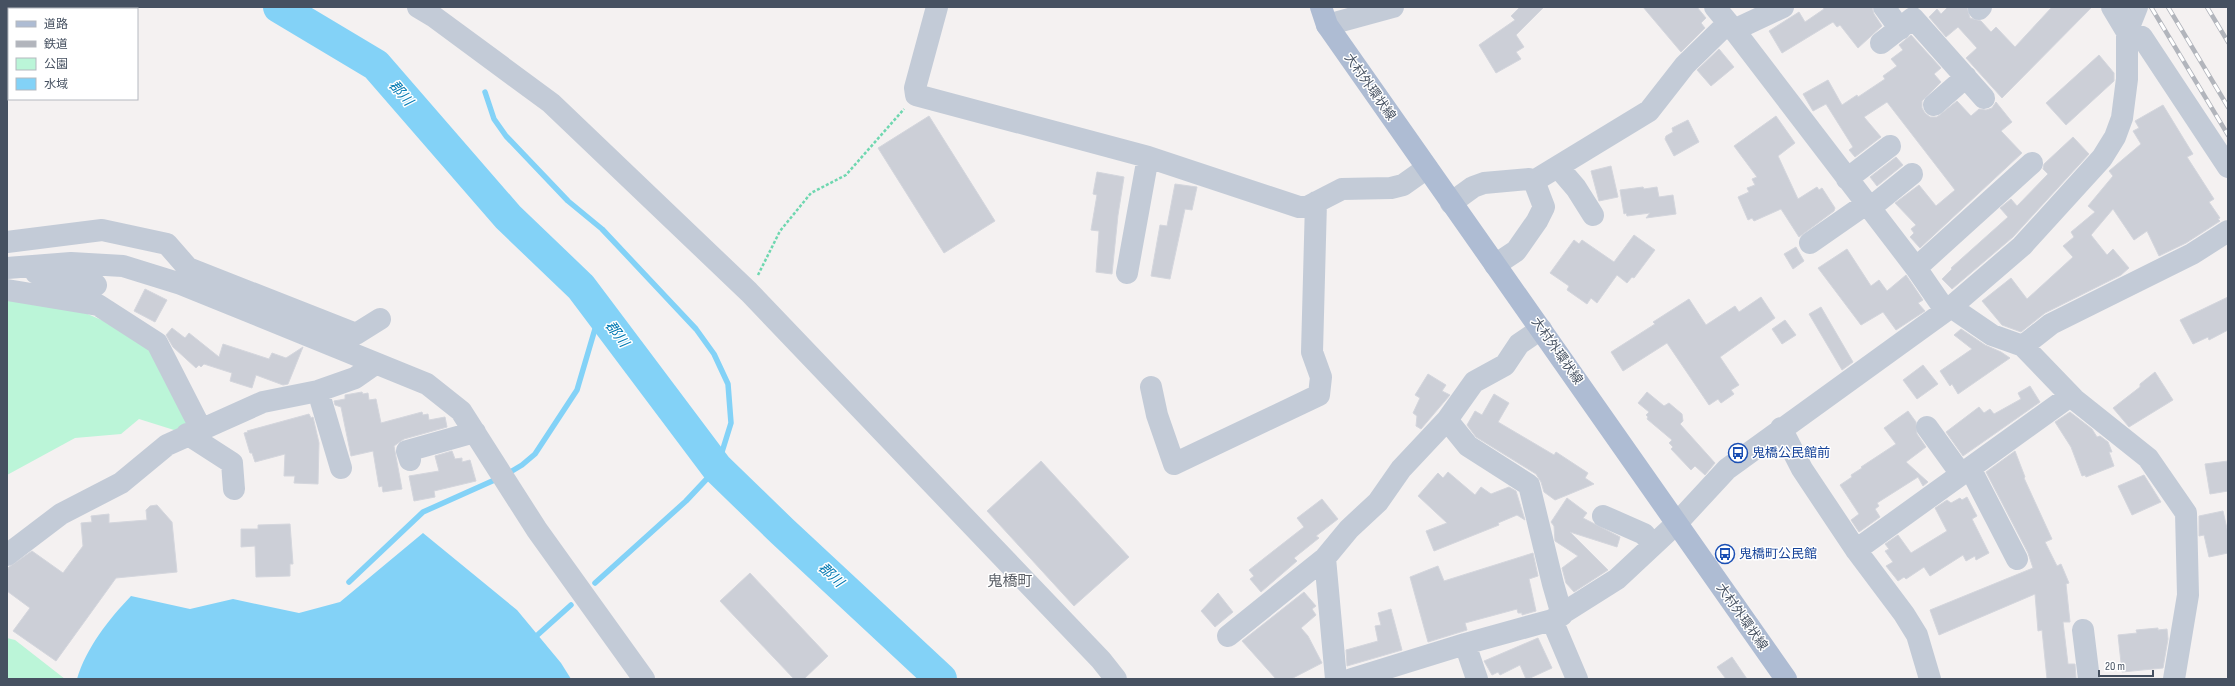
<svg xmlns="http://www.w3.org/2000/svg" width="2235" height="686" font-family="'Sofia Sans Condensed','Noto Sans JP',sans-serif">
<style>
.green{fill:#bbf5d8}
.water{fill:#83d2f7}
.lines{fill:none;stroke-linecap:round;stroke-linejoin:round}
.stream{stroke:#83d2f7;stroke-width:5.5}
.river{stroke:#83d2f7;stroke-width:32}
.building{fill:#cccfd7;stroke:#d4d6dd}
.path{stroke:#6fd7b0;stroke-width:2.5;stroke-dasharray:3 2;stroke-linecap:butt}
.minor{stroke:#c3cbd7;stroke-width:22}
.major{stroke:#aebcd3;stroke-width:22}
.rail-casing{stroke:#b2b5bc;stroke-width:4.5}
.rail{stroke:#fff;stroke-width:3;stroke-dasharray:9;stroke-linecap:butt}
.labels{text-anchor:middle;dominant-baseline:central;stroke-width:3;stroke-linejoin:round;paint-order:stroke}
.street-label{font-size:13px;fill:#465161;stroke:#fff}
.transit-label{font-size:13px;fill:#164399;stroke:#fff;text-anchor:start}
.water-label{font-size:14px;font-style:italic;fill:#0179b2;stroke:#fff}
.quarter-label{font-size:15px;fill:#5c6067;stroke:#fff}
</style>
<rect width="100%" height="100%" fill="#f4f1f1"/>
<!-- green -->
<path class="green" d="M7,300L62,303L148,340L194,428L174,430L139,419L121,434L75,438L7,475Z
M7,638L15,640L65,679H7Z"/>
<!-- water -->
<path class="water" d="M423,533L517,610L561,663L571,679H77C86,648 109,619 131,596L190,609L233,599L299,613L340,602Z"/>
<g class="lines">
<!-- stream -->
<path class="stream" d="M485,92L494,119L506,136L568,201L602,229L696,329L714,354L728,384L731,423L717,468L686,501L595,583
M507,474L522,465L535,454L577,390L600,312
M349,582L423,512L499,478
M533,639L571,605"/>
<!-- river -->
<path class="river" d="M279,7L376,65L508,217L581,287L717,468L782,531L941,679"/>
</g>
<!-- building -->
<path class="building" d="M1520,7H1544L1516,35L1524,47L1516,52L1521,59L1496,73L1479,45L1515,20L1511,16Z
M1643,7H1697L1706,18L1701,23L1705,28L1681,52Z
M1823,7H1872L1874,14L1882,26L1858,48L1840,25L1837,27L1833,22L1782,53L1769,31L1799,12L1805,22L1824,9Z
M1948,7H1967L1970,18L1981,21L1991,32L1996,27L2015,47L2052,7H2092L2002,98L1966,58L1977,48L1958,27L1946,37L1929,17L1937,9L1941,14Z
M1911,35L1941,68L1934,74L1941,82L1922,101V108L1925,113L1930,117H1937L1957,101L1971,116L1979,109L1986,110L1992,108L1996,102L2012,122L2001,131L2022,153L1920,248L1910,237L1914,233L1911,229L1916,225L1895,203L1919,185L1936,206L1955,190L1887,102L1864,117L1881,137L1855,157L1849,150L1853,147L1826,104L1813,111L1803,94L1828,80L1842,105L1857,95L1858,97L1885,79L1883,76L1897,66L1891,59L1903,50L1899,45Z
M1719,49L1734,67L1711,86L1697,70Z
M2099,55L2114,73V81L2066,125L2046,103Z
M2163,105L2193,154L2187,157L2214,199L2209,202L2220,218L2218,219L2220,221L2186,243L2159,256L2147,231L2134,240L2113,209L2091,235L2107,255L2113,249L2129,268L2121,275L2045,313L2021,332L2002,325L1982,301L2011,278L2027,299L2073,257L2063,246L2074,237L2071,232L2095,212L2088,206L2113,176L2109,171L2141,144L2133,131L2139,128L2135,121Z
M929,116L995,221L944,253L878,148Z
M1776,116L1795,143L1778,156L1798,199L1817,187L1819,190L1822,188L1835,208L1834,211L1799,237L1781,209L1754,221L1752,218L1748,220L1738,197L1749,192L1747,188L1755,185L1752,179L1757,177L1734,146Z
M1688,120L1699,142L1674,156L1665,139L1666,136L1673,132L1672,128Z
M2073,137L2089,154L2013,237L1952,289L1942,279L1952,269L1951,268L2008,217L2000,208L2011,199L2017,206L2048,174L2043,169L2044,164Z
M1896,157L1903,165L1877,186L1870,177Z
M1611,166L1618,197L1599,201L1591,171Z
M1097,172L1124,177L1118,215L1112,274L1096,272L1099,231L1091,230L1097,195L1093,194Z
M1175,184L1197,187L1192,210L1185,209L1170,279L1151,276L1160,225L1167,226Z
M1643,187L1644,189L1657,187L1659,197L1673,195L1676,214L1646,218L1650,213L1627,216L1626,213L1624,214L1620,190Z
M1634,235L1655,250L1634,278L1632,277L1627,283L1617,275L1597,303L1591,298L1587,304L1567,290L1569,286L1550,273L1574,240L1579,244L1582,240L1614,262Z
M1796,247L1804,261L1793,269L1784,254Z
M1847,249L1871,286L1879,280L1887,291L1906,275L1923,300L1918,303L1925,311L1896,330L1883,312L1861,325L1818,268Z
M145,289L167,300L155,322L134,311Z
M1761,297L1775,318L1720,357L1739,385L1731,390L1734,394L1721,403L1718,399L1709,405L1667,343L1623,371L1611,352L1655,324L1653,322L1689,299L1706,325L1735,306L1739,312Z
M2228,297V330L2209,340L2208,337L2193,344L2180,320Z
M1821,307L1853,362L1842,370L1809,314Z
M1785,320L1796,335L1782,344L1772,329Z
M172,328L185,338L189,333L219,357L223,344L269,359L272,353L286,358L303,347L288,384L283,385L256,375L252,388L230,381L232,373L204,364L201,367L199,365L196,368L173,347L166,335Z
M1961,329L1985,345L2001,352L2010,358L1958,394L1952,384L1950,386L1940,371L1972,349L1954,335Z
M1923,365L1938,384L1917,399L1903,380Z
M2155,372L2173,400L2129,427L2113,408L2140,387V384Z
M1428,374L1446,385L1442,391L1450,395L1421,429L1416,426L1417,416L1413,413L1420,398L1415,395Z
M2030,386L2040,402L1963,456L1946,432L1979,407L1984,413L1990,409L1994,414L2021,399L2018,393Z
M362,392L363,394L368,393L369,400L376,399L381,423L422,412L423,415L428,414L429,420L445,417L447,427L404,439L394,446L402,489L383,492L382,486L379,487L373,451L351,456L341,407L335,405L334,401L345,399V395Z
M1647,392L1664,406L1669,403L1682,414L1683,421L1680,424L1715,463L1705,475L1695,466L1691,470L1671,449L1673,447L1669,443L1672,440L1647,419L1648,417L1646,415L1649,412L1638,403Z
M1494,394L1509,403L1498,422L1554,455L1556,452L1588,473L1585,478L1594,484L1555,500L1544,492L1541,482L1536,474L1476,437L1467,425L1475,411L1482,415Z
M1908,411L1916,422L1917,434L1926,447L1906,462L1928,482L1923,486L1918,477L1877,503L1879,506L1875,509L1880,517L1859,532L1851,520L1859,514L1840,485L1852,477L1851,475L1862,468L1861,467L1896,444L1884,428Z
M2070,412L2092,429L2097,437L2100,436L2108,442L2112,452H2109L2114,466L2086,477L2085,475L2082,476L2071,447L2055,422Z
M309,414L311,418L313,417L319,443L318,484L294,483L295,476H284L285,454L255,462L252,453H250L244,433L248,432L247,431Z
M452,451L455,459L462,458V462L470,460L476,481L434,491L435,497L414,501L409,476L439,471L435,456Z
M2015,451L2025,477L2024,478L2052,539L2045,542L2057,566L2061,564L2069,583L2066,584L2070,622H2063L2068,664H2075L2076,678L2047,679L2042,630L2038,631L2035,594L1939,635L1930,610L2033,568L2028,553L1986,472Z
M1041,461L1129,557L1074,606L987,511Z
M2228,461V491L2210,494L2205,464Z
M1448,472L1475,495L1481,487L1491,494L1509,487L1516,491L1525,520L1517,515L1498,523L1499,525L1434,551L1426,531L1447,523L1418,496L1438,473L1443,478Z
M2144,475L2161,502L2132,515L2118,486Z
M1967,497L1977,516L1972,519L1989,553L1976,560L1975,556L1966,561L1963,555L1930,576L1924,567L1906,579L1904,577L1898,581L1886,566L1893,562L1885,551L1889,549L1885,544L1898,535L1911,553L1947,531L1935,508L1947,500L1951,503L1960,498L1962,500Z
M1567,498L1587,513L1583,518L1620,537L1617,547L1570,532L1608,570L1574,592L1566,583L1562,568L1578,556L1555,541L1554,526L1551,522Z
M1322,499L1338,519L1316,536L1319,538L1294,558L1297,561L1261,592L1250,579L1254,576L1249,570L1304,527L1297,518Z
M157,505L172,522L177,572L116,578L56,661L13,631L30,608L7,591V570L9,567L32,551L63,573L83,546L81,523L92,522L91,516L109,514V523L147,520L146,510L150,506Z
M2223,511L2228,533V553L2209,557L2204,535L2199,536V516Z
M290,524L293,564H290V576L256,577L255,546L241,547V529H258V525Z
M1533,553L1538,576L1529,579L1536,611L1522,615V613H1518L1517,609L1465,623L1467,630L1428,642L1410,577L1438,566L1444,581Z
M750,573L828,656L804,679H794L720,601Z
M1304,592L1316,606L1312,609L1316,615L1301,628L1308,636L1322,663L1291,679H1276L1242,641Z
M1218,593L1233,612L1215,627L1201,611Z
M1391,609L1402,650L1347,666L1346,650L1378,641L1375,626L1381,625L1378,613Z
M2158,628V630L2167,629L2168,639L2163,668L2122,672L2118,635L2137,633L2136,630Z
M1538,638L1552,668L1528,679H1526L1520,665L1500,675L1498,672L1492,675L1484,661Z
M1732,657L1747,679H1726L1717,667Z"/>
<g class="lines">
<!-- path -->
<path class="path" d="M758,275L780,231L811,193L846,175L904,109"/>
<!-- minor -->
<path class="minor" d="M418,7L433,16L551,103L749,292L1101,660L1116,679
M937,7L915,88L916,95L1148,157L1299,207H1307L1342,189L1391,188L1403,185L1427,168
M1715,7L1734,30L1916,268L1945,310
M1884,7L1900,29
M2112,7L2127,32L2142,37L2228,167
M1979,9L1981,7
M1327,25L1393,7
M1734,30L1783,7
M1881,43L1913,18L1984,98
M1934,105L1966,77
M1558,167L1576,188L1593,215
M1847,179L1890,146
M1451,203L1473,187L1484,183L1529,179L1534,181L1649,111L1685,65L1728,23
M1870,208L1912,174
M7,242L102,230L167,244L188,268L356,334L380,319
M1810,243L1866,204
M1495,265L1516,251L1537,221L1544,207L1534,181
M7,268L71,263L123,266L181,284L427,384L461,411L537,530L644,679
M1916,268L2032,163
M36,273L96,285
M1127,273L1148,157
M7,290L98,305L157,343L201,429
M1951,307L1992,335L2023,346L2074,399L2148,458L2186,513L2188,595L2174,679
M2023,346L2051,324L2192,254L2228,231
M1151,387L1157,415L1174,464L1319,395L1321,377L1312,352L1316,202
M318,391L341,468
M1447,420L1468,446L1529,485L1553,584L1562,615
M1927,427L1961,474
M1781,428L1802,469L1856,550L1904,614L1917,635L1930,679
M187,434L232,463L234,489
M410,460L407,451L475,432
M1970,468L2070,396
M1603,516L1644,534L1653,545
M1856,550L1970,468L2017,559
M7,555L61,514L121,483L167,445L263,402L318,391L355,378L375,364
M1552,620L1577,679
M2083,630L2089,679
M1228,636L1325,558
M1465,644L1477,679
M1336,679L1325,558L1349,529L1378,502L1401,469L1447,420L1474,382L1505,365L1519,344L1541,329
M1352,679L1465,644L1552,620L1617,579L1677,523L1727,469L1951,307L2022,246L2102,158L2115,137L2122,118L2127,79V32L2137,7"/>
<!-- major -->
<path class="major" d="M1321,7L1327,25L1786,679"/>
<!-- rail casing -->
<g class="rail-casing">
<path id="rail" d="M2151,7L2228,135
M2168,7L2228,107
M2207,7L2228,42"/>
</g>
<!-- rail -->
<use href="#rail" class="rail"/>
</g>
<!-- icons -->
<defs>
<g id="bus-ring" transform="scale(1)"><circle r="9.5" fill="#fff" stroke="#1a4fb4" stroke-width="1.5"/><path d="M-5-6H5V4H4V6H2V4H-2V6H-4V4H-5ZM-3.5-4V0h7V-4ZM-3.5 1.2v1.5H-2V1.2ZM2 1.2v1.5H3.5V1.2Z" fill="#1a4fb4"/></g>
</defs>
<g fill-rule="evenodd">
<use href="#bus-ring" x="1738" y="453"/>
<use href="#bus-ring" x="1725" y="554"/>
</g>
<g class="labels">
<!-- street labels -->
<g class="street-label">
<text transform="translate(1370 87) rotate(55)">大村外環状線</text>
<text transform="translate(1557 351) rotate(55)">大村外環状線</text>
<text transform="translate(1742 617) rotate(55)">大村外環状線</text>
</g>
<!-- transit labels -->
<g class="transit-label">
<text x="1752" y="453">鬼橋公民館前</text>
<text x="1739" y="554">鬼橋町公民館</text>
</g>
<!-- water labels -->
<g class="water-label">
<text transform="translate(401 93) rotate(49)">郡川</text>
<text transform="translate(617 334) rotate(53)">郡川</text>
<text transform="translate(831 575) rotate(43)">郡川</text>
</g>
<!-- quarter labels -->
<g class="quarter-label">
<text x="1010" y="581">鬼橋町</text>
</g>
</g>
<!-- border -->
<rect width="2235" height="686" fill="none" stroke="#465161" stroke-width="16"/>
<!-- legend -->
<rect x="8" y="8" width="130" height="92" fill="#ffffff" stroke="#b5b9c0"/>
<rect x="16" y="21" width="20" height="6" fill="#aebcd3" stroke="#b5b9c0"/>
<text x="44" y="28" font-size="12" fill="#465161">道路</text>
<rect x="16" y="41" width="20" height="6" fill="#b2b5bc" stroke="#b5b9c0"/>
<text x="44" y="48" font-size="12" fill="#465161">鉄道</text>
<rect x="16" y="58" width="20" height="12" fill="#bbf5d8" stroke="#b5b9c0"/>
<text x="44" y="68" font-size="12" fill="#465161">公園</text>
<rect x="16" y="78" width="20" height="12" fill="#83d2f7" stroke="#b5b9c0"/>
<text x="44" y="88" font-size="12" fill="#465161">水域</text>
<!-- scale -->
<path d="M2099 670v6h54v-6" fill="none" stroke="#465161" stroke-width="2"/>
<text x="2105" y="670" font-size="12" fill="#465161" stroke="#ffffff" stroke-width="3" paint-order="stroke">20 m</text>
</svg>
